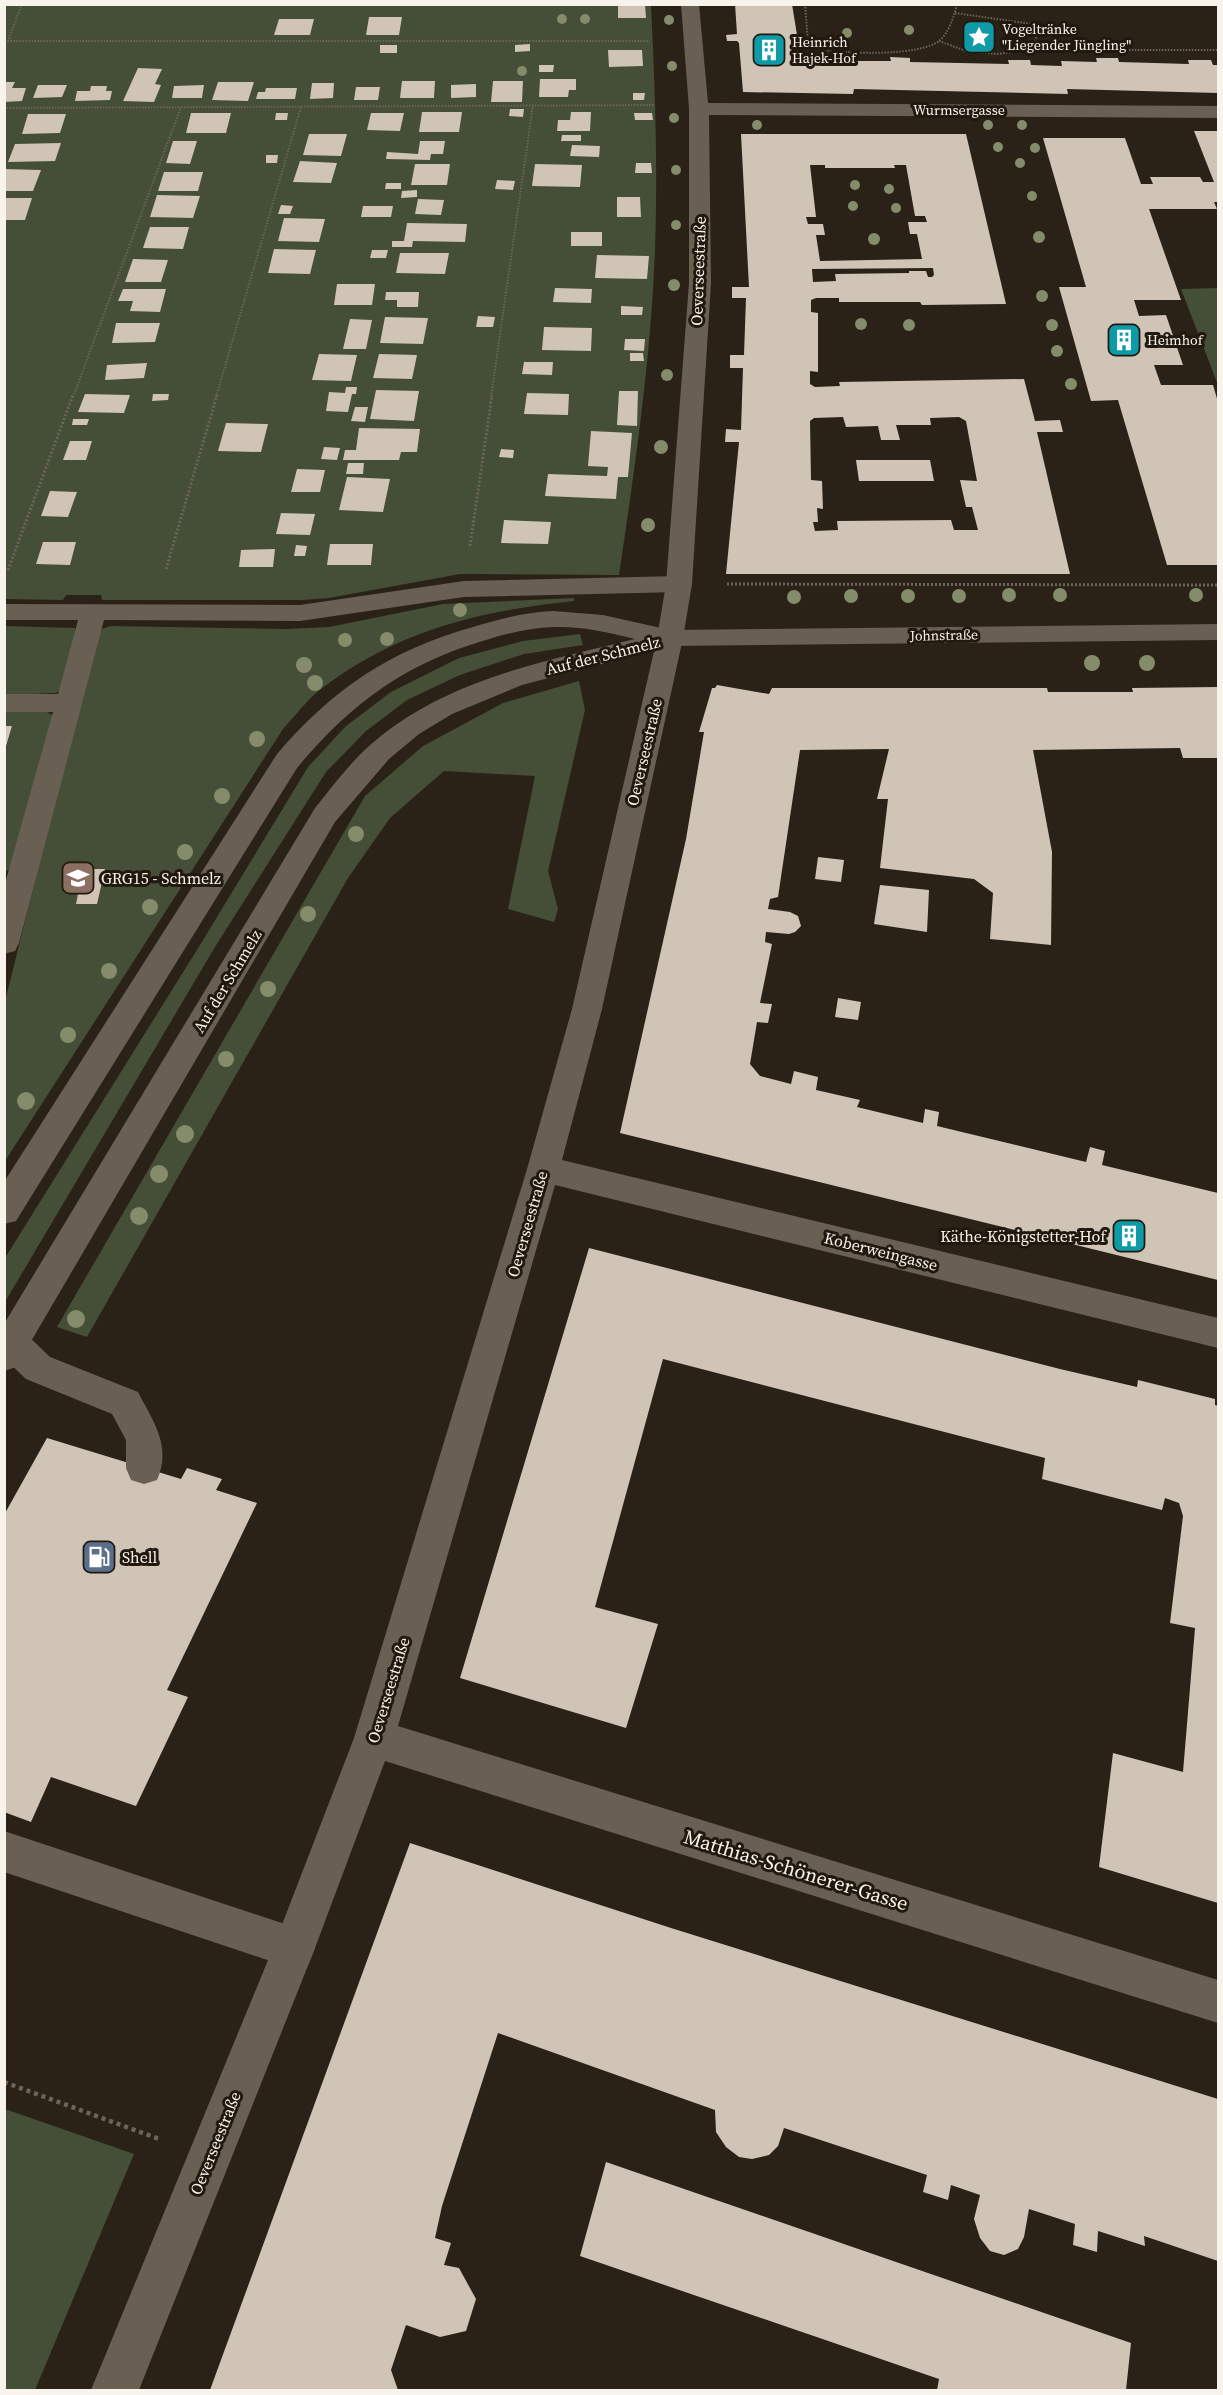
<svg xmlns="http://www.w3.org/2000/svg" width="1223" height="2395" font-family="'Source Serif 4',serif">
<style>
.green{fill:#454e36}
.building{fill:#cfc4b6;fill-rule:evenodd}
.lines{fill:none;stroke-linecap:round;stroke-linejoin:round}
.path-far2{stroke:#6c655b;stroke-width:2;stroke-dasharray:1.5 1.5;stroke-linecap:butt}
.path-far1{stroke:#6c655b;stroke-width:3;stroke-dasharray:2 2;stroke-linecap:butt}
.path{stroke:#6c655b;stroke-width:4.5;stroke-dasharray:4 4;stroke-linecap:butt}
.service{fill:#695f53;fill-rule:evenodd}
.minor{fill:#695f53;fill-rule:evenodd}
.secondary{fill:#695f53;fill-rule:evenodd}
.tree{fill:#848c6b}
.labels{text-anchor:middle;dominant-baseline:central;stroke-width:6;stroke-linejoin:round;paint-order:stroke}
.far-poi-label{font-size:14px;fill:#f8f3eb;stroke:#21180e;text-anchor:start}
.far-street-label{font-size:14px;fill:#f8f3eb;stroke:#21180e}
.street-label{font-size:16px;fill:#f8f3eb;stroke:#21180e}
.poi-label{font-size:16px;fill:#f8f3eb;stroke:#21180e;text-anchor:start}
.near-street-label{font-size:20px;fill:#f8f3eb;stroke:#21180e}
</style>
<rect width="100%" height="100%" fill="#2a2217"/>
<!-- green -->
<path class="green" d="M5,5H651C655,86 658,168 655,250C651,359 635,467 619,575L460,574L329,598L302,600H102L101,595H66L63,600L5,599Z
M1218,288V385L1181,289Z
M574,598V601C479,611 399,630 321,689C307,700 295,716 283,729L5,1161V1001L92,654L102,629L110,626L287,629L329,627L443,604Z
M5,626L75,628L76,632L60,690L56,693L5,695Z
M580,634L583,645L524,654L460,675L407,700L366,731L326,772L215,947L5,1302V1258L200,945L308,767L346,726L391,692L459,658L523,641Z
M579,681L585,710L548,871L558,909L554,922L508,909L535,776L444,771L390,818L348,878L87,1337L57,1327L365,796L423,746L503,703Z
M5,711H45L54,716L10,869L6,871L5,752L12,726H5Z
M5,2109L134,2154L35,2390H5Z"/>
<!-- building -->
<path class="building" d="M618,4H645L646,18H618Z
M735,4H792L802,66H806L805,61H823L826,66H852L851,61H891L890,57L910,58V62L1009,64L1008,60H1030L1031,65L1062,66L1061,61L1097,62L1096,58H1118L1119,62L1189,64L1188,60H1211L1213,65H1218V93L1067,89L1068,94L854,89L853,94L743,92L739,43L737,41H727L726,35L737,34Z
M369,17H402L399,35H366Z
M279,19H314L310,35H274Z
M530,44V51L515,52V45Z
M380,45H397V53H380Z
M608,50H642L643,66L609,67Z
M539,65H554L553,72H539Z
M138,68L162,69L155,84L161,85L154,102L123,101Z
M540,79H576V90H569L568,97H539Z
M402,81H435L434,98H400Z
M493,81H523L522,102H491Z
M4,82H15L12,88H26L22,101L4,102Z
M218,82H254L248,101L212,100Z
M312,83H334L333,98L310,99Z
M476,84V97L451,98V85Z
M38,85H67L62,97L33,98Z
M204,85L202,98H172L174,86Z
M91,86H107L106,91H112L110,100L75,101L77,91H90Z
M356,87H380L378,100H354Z
M266,88H297L295,99H256L258,92H265Z
M633,93H645L644,100H633Z
M510,109H524L523,117L509,116Z
M422,112H462L459,132H419Z
M571,112H591L590,131H557L558,120H570Z
M191,113H231L226,133H186Z
M276,113H288L287,120H275Z
M371,113H404L400,131L367,130Z
M634,113H652L653,120H635Z
M28,114H66L60,133L22,134Z
M1194,131H1218V202H1214L1217,209H1149L1181,300H1134L1139,316L1166,315L1183,365H1154L1161,385H1213L1218,402V565H1167L1118,400L1091,401L1059,287H1086L1043,138H1125L1141,184H1153L1150,177H1200L1203,182H1214Z
M309,134H347L341,156L303,155Z
M741,134H966L1006,304L922,305L920,302H839V298H816L811,300V312L818,313V372L810,371V384L815,387L840,386L839,382L1024,379L1035,421L1060,420L1063,432H1037L1070,574H726L739,442H725L726,429L741,430L743,368H730V355H744L746,298H732V287H749ZM810,165H825V168H895L894,165H906L915,216H925L927,222H908L910,234H917L922,259L820,261L816,235H825L823,224H808L806,217H816ZM933,268L934,275L932,277H928L926,271H909V273L835,274L836,281L813,282L812,269ZM843,417L846,427L878,426L881,440H900L896,425H931L930,418L959,417L966,421L977,481L960,480L966,507H972L978,530H954L951,520L837,521L838,530L815,531L813,522H818L817,508L823,509L822,481L811,480L810,421L814,418Z
M562,135H581V141H561Z
M173,141H197L190,164L166,163Z
M420,141H445L443,154H431L430,160L386,159L387,152L418,154Z
M61,143L55,161L8,162L15,144Z
M572,145L600,146L599,157L570,156Z
M266,155H278L277,163H266Z
M300,161L337,163L331,183L293,182Z
M636,163H651L652,173H635Z
M415,164H450L447,185H411Z
M535,164L582,165L580,187L532,186Z
M4,169L41,170L33,191H4Z
M164,172H203L198,191H158Z
M497,180L515,181L513,190L495,189Z
M386,183H401V189H385Z
M417,190V197L401,198L402,191Z
M157,195L200,196L193,218L150,217Z
M617,197H640L641,217H617Z
M4,198H32L25,220H4Z
M418,199L444,200L441,215L415,214Z
M281,205L293,206L290,214H278Z
M363,206H393L391,217H361Z
M284,218L325,219L319,242L278,241Z
M407,223L467,224L465,242L413,241L412,247H392V241H404Z
M150,227H189L183,249L143,248Z
M571,232H602V246H571Z
M274,249L316,250L310,274L268,273Z
M372,250H388L386,258H370Z
M400,253H449L445,274L396,273Z
M597,255L649,256L647,279L595,278Z
M133,259L168,260L161,282H125Z
M337,284H375L372,305H334Z
M555,288L592,289L591,303L553,302Z
M123,289H166L160,312L130,311L133,301H118Z
M386,292H419L418,307H397V300H385Z
M621,306L643,307L642,315H621Z
M478,316L495,317L493,327H476Z
M385,317L428,318L423,344L380,343Z
M350,319L372,320L366,349H343Z
M116,323H160L155,342L112,343Z
M544,327L592,328L591,351L542,350Z
M625,339H645L644,351L624,350Z
M630,353H643L644,361H630Z
M319,354L357,355L351,381L312,380Z
M379,354L417,355L412,379L373,378Z
M524,362H553L552,375L522,374Z
M147,363L144,378L105,380L107,365Z
M346,387H357L356,394H352L348,412L326,411L329,392L345,393Z
M376,390L419,391L414,421L370,419Z
M619,391H638L637,426L617,425Z
M527,393L569,394L568,415L524,414Z
M85,394L130,395L124,413L78,412Z
M153,394H169L168,400L152,401Z
M355,407H368L365,422L351,421Z
M73,419H89L87,425H72Z
M226,423L268,424L261,452L218,451Z
M359,428L420,429L417,452H401L399,460H343L345,450H356Z
M591,431L632,433L628,477H618L616,499L545,496L548,474L607,476L608,467L588,466Z
M70,441H92L86,460H63Z
M324,447L340,448L337,460L321,459Z
M501,449L514,450L513,458L499,457Z
M856,460H930L934,481H859Z
M348,463H364L363,474H346Z
M297,469L325,470L320,492H291Z
M347,477L390,479L383,512L339,510Z
M50,491L77,492L68,517L41,516Z
M281,513L315,514L310,535L276,534Z
M504,520L551,522L548,544L501,543Z
M43,542H76L70,565L36,564Z
M330,544H373L371,565H327Z
M296,545L307,546L305,556H294Z
M275,549L273,567H239L241,550Z
M717,685L769,694L772,688H1047L1048,692H1133L1132,688L1218,687V758H1183L1180,748L1033,750L1052,852L1051,945L990,939L993,893L974,879L880,868L888,799H877L889,749L800,750L778,897L770,899L768,909L790,912L798,916L801,926L795,932L789,934L766,932L765,942L772,944L760,1003L772,1004L768,1023L757,1022L750,1064L760,1076L791,1084L794,1071L818,1077L816,1090L860,1100L857,1107L923,1123L925,1109L939,1112L937,1126L1086,1162L1090,1147L1105,1151L1102,1165L1218,1193V1280L620,1133L686,839L704,732H699L712,688H715Z
M4,726H12L5,750H4Z
M818,857L844,860L841,882L815,879Z
M83,869H105L97,904H76Z
M880,885L929,890L927,932L874,924Z
M838,998L861,1002L858,1020L835,1017Z
M589,1248L1060,1369L1137,1387L1138,1380L1215,1399V1405L1218,1406V1903L1099,1867L1113,1753L1183,1772L1195,1628L1170,1623L1183,1516L1179,1503L1165,1498L1162,1510L1042,1479L1045,1458L663,1359L595,1607L658,1624L626,1728L460,1678Z
M47,1438L181,1479L187,1468L222,1479L216,1490L257,1503L167,1690L188,1697L136,1806L51,1777L31,1822L4,1812V1515Z
M410,1843L671,1928L1218,2099V2261L1144,2236L1145,2246L1098,2231L1097,2252L1073,2245L1075,2224L1029,2209L1024,2237L1018,2249L1004,2255L990,2251L980,2238L974,2219L980,2195L951,2185L948,2200L923,2192L927,2175L784,2128L778,2146L769,2155L752,2159L739,2157L726,2147L716,2132L715,2110L498,2033L442,2206L435,2238L451,2243L444,2265L459,2268L476,2299L466,2331L440,2337L406,2325L391,2370L398,2390H210Z
M606,2162L1131,2343L1126,2390H937L939,2379L580,2256Z"/>
<g class="lines">
<!-- path-far2 -->
<path class="path-far2" d="M22,4L8,41H650
M805,4L808,43C813,46 819,49 825,50C850,54 919,56 939,41C949,33 954,16 957,4
M955,13L1032,24L1038,33L1031,50
M939,41L966,51L997,54L1031,50H1218
M4,108L654,105
M73,397L181,107
M216,397L301,107
M491,397L533,105"/>
<!-- path-far1 -->
<path class="path-far1" d="M470,546L492,395
M166,569L217,395
M8,570L73,395
M727,584L1218,585"/>
<!-- path -->
<path class="path" d="M4,2082L159,2139"/>
<!-- service -->
<path class="service" d="M679,576L688,578L692,584L688,590L679,592L464,597L300,621L104,620L19,943L15,951L4,954V887L53,712H4V694H58L78,620H4V604L300,605L464,581Z
M12,1328L24,1332L50,1357L138,1392C153,1421 172,1446 157,1480L144,1484L131,1480L126,1468V1440L112,1414L26,1379L4,1358V1331Z
M4,1831L294,1927L309,1933L315,1948L309,1963L294,1969L4,1872Z"/>
<!-- minor -->
<path class="minor" d="M681,4H699L708,103L1218,106V118L709,115L711,283L692,584L683,638L602,1009L562,1160L1218,1318V1348L555,1185L398,1726L1218,1980V2023L385,1761L315,1948L139,2390H91L273,1948L354,1738L527,1169L572,1009L657,638L666,584L689,283V109Z"/>
<!-- secondary -->
<path class="secondary" d="M553,611L603,615L670,630L1218,624V640L670,646L522,685L452,714L419,734L389,759L335,822L16,1367L4,1371V1324L315,808C332,787 349,764 369,746C443,680 542,662 635,639C608,632 581,626 553,627C531,628 508,633 486,640C406,663 350,704 297,768L16,1221L4,1224V1182L277,754C333,689 390,650 473,627C499,619 526,612 553,611Z"/>
</g>
<!-- trees -->
<g class="tree">
<circle cx="562" cy="19" r="5"/>
<circle cx="585" cy="19" r="5"/>
<circle cx="669" cy="20" r="5"/>
<circle cx="909" cy="30" r="5"/>
<circle cx="847" cy="33" r="5"/>
<circle cx="672" cy="66" r="5"/>
<circle cx="522" cy="71" r="5"/>
<circle cx="674" cy="118" r="5"/>
<circle cx="757" cy="125" r="5"/>
<circle cx="988" cy="125" r="5"/>
<circle cx="1022" cy="125" r="5"/>
<circle cx="998" cy="147" r="5"/>
<circle cx="1035" cy="148" r="5"/>
<circle cx="1020" cy="163" r="5"/>
<circle cx="676" cy="170" r="5"/>
<circle cx="855" cy="185" r="5"/>
<circle cx="889" cy="189" r="5"/>
<circle cx="1032" cy="196" r="5"/>
<circle cx="853" cy="206" r="5"/>
<circle cx="896" cy="208" r="5"/>
<circle cx="676" cy="225" r="5"/>
<circle cx="1039" cy="237" r="6"/>
<circle cx="874" cy="239" r="6"/>
<circle cx="674" cy="285" r="6"/>
<circle cx="1042" cy="296" r="6"/>
<circle cx="861" cy="324" r="6"/>
<circle cx="909" cy="325" r="6"/>
<circle cx="1052" cy="325" r="6"/>
<circle cx="1057" cy="351" r="6"/>
<circle cx="667" cy="375" r="6"/>
<circle cx="1071" cy="384" r="6"/>
<circle cx="661" cy="447" r="7"/>
<circle cx="648" cy="525" r="7"/>
<circle cx="1009" cy="595" r="7"/>
<circle cx="1060" cy="595" r="7"/>
<circle cx="1196" cy="595" r="7"/>
<circle cx="851" cy="596" r="7"/>
<circle cx="908" cy="596" r="7"/>
<circle cx="959" cy="596" r="7"/>
<circle cx="794" cy="597" r="7"/>
<circle cx="460" cy="610" r="7"/>
<circle cx="387" cy="639" r="7"/>
<circle cx="345" cy="640" r="7"/>
<circle cx="1092" cy="663" r="8"/>
<circle cx="1147" cy="663" r="8"/>
<circle cx="304" cy="665" r="8"/>
<circle cx="315" cy="683" r="8"/>
<circle cx="257" cy="739" r="8"/>
<circle cx="222" cy="796" r="8"/>
<circle cx="356" cy="834" r="8"/>
<circle cx="185" cy="852" r="8"/>
<circle cx="150" cy="907" r="8"/>
<circle cx="308" cy="914" r="8"/>
<circle cx="109" cy="971" r="8"/>
<circle cx="268" cy="989" r="8"/>
<circle cx="68" cy="1035" r="8"/>
<circle cx="226" cy="1059" r="8"/>
<circle cx="26" cy="1101" r="9"/>
<circle cx="185" cy="1134" r="9"/>
<circle cx="159" cy="1174" r="9"/>
<circle cx="139" cy="1216" r="9"/>
<circle cx="76" cy="1319" r="9"/>
</g>
<!-- icons -->
<defs>
<g id="sight-square" transform="scale(1.725)"><rect x="-9" y="-9" width="18" height="18" rx="4" fill="#0f9aa8" stroke="#21180e"/><path d="M0-6L1.8-2.2L6-1.7L2.9 1.2L3.7 5.4L0 3.3L-3.7 5.4L-2.9 1.2L-6-1.7L-1.8-2.2Z" fill="#fff"/></g>
<g id="building-square" transform="scale(1.725)"><rect x="-9" y="-9" width="18" height="18" rx="4" fill="#0f9aa8" stroke="#21180e"/><path d="M-4-6H4V6H1V3H-1V6H-4ZM-2.5-4.3h1.7v1.8h-1.7ZM.8-4.3h1.7v1.8H.8ZM-2.5-1h1.7V.8h-1.7ZM.8-1h1.7V.8H.8Z" fill="#fff"/></g>
<g id="school-square" transform="scale(1.725)"><rect x="-9" y="-9" width="18" height="18" rx="4" fill="#8d6e63" stroke="#21180e"/><path d="M0-5L7-2L0 1L-7-2ZM-4 1L0 2.5L4 1V4Q0 6-4 4Z" fill="#fff"/></g>
<g id="fuel-square" transform="scale(1.725)"><rect x="-9" y="-9" width="18" height="18" rx="4" fill="#5c6f8a" stroke="#21180e"/><path d="M-5.5-6h7V0h2V4h1.3V-2.5L3-4.5l.8-.8L6-3V5H2.5V1h-1V6h-7ZM-4.2-4.7v3.2H.2V-4.7Z" fill="#fff"/></g>
</defs>
<g fill-rule="evenodd">
<use href="#sight-square" x="979" y="37"/>
<use href="#building-square" x="769" y="50"/>
<use href="#building-square" x="1124" y="340"/>
<use href="#school-square" x="78" y="878"/>
<use href="#building-square" x="1129" y="1236"/>
<use href="#fuel-square" x="99" y="1557"/>
</g>
<g class="labels">
<!-- far-poi labels -->
<g class="far-poi-label">
<text x="1002" y="29">Vogeltränke<tspan x="1002" dy="16">"Liegender Jüngling"</tspan></text>
<text x="792" y="42">Heinrich<tspan x="792" dy="16">Hajek-Hof</tspan></text>
<text x="1147" y="340">Heimhof</text>
</g>
<!-- far-street labels -->
<g class="far-street-label">
<text x="959" y="110">Wurmsergasse</text>
<text transform="translate(944 635) rotate(-1)">Johnstraße</text>
</g>
<!-- street labels -->
<g class="street-label">
<text transform="translate(698 271) rotate(-88)">Oeverseestraße</text>
<text transform="translate(603 655) rotate(-14)">Auf der Schmelz</text>
<text transform="translate(644 752) rotate(-77)">Oeverseestraße</text>
<text transform="translate(227 981) rotate(-59)">Auf der Schmelz</text>
<text transform="translate(527 1224) rotate(-74)">Oeverseestraße</text>
<text transform="translate(881 1251) rotate(14)">Koberweingasse</text>
<text transform="translate(388 1690) rotate(-73)">Oeverseestraße</text>
<text transform="translate(215 2143) rotate(-68)">Oeverseestraße</text>
</g>
<!-- poi labels -->
<g class="poi-label">
<text x="101" y="878">GRG15 - Schmelz</text>
<text x="1106" y="1236" text-anchor="end">Käthe-Königstetter-Hof</text>
<text x="122" y="1557">Shell</text>
</g>
<!-- near-street labels -->
<g class="near-street-label">
<text transform="translate(796 1870) rotate(17)">Matthias-Schönerer-Gasse</text>
</g>
</g>
<!-- border -->
<rect width="1223" height="2395" fill="none" stroke="#f8f3eb" stroke-width="12"/>
</svg>
